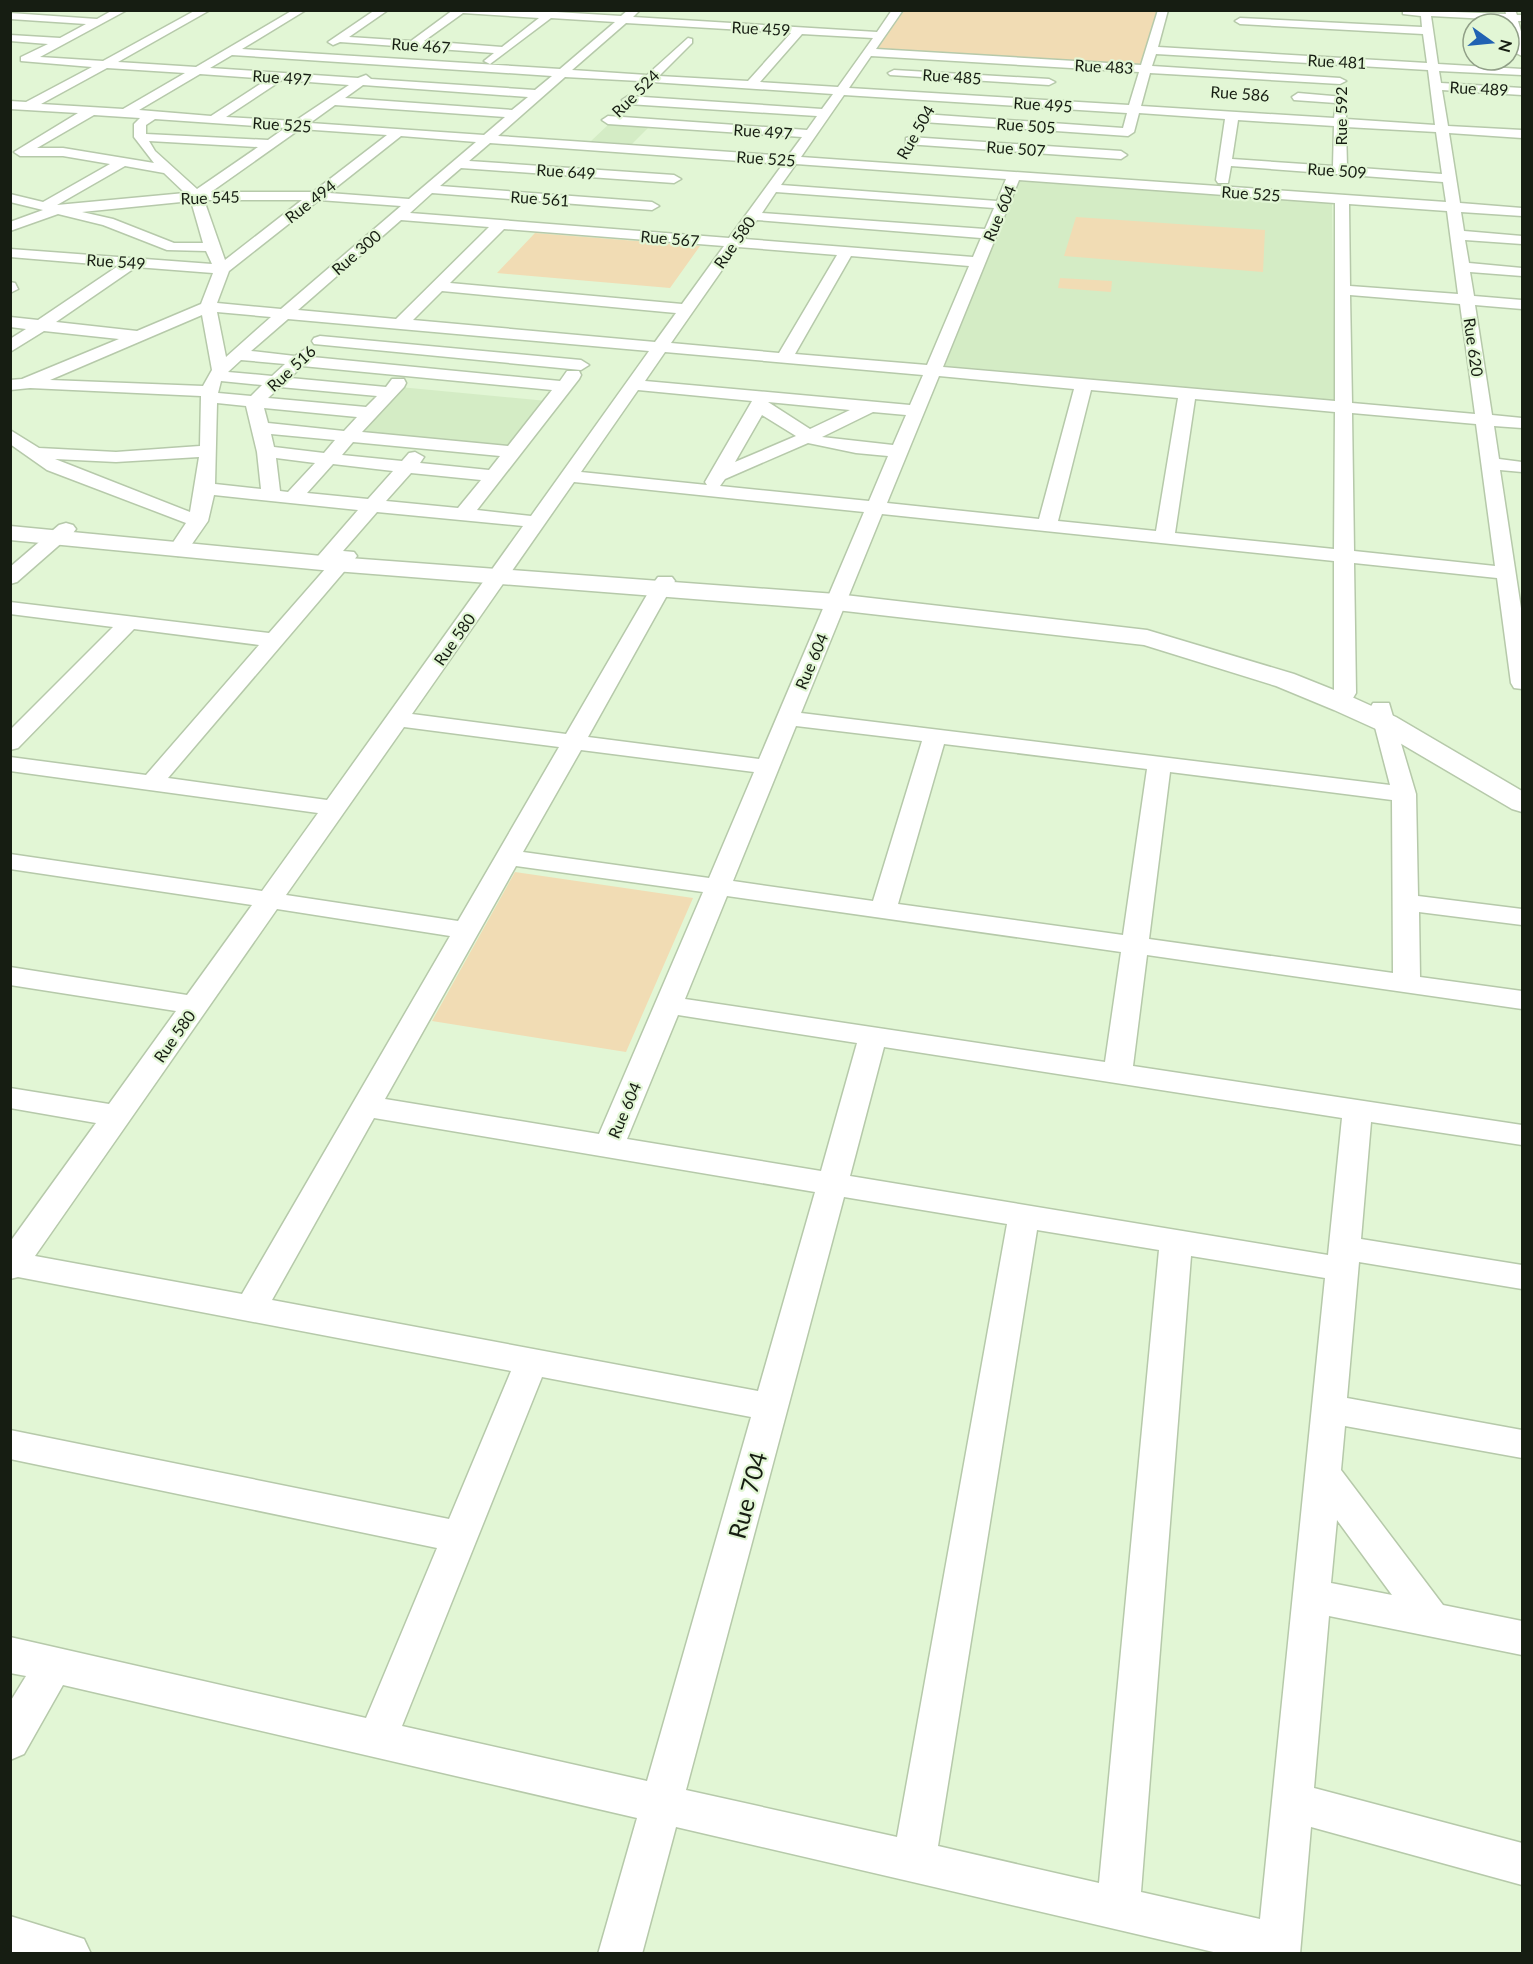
<svg xmlns="http://www.w3.org/2000/svg" width="1533" height="1964" font-family="Lato,sans-serif">
<style>
.built{fill:#d4ecc5}
.green{fill:#f1dcb4}
.lines{fill:none;stroke-linecap:round;stroke-linejoin:round}
.minor-casing{stroke:#b6c9aa;stroke-width:3}
.major-casing{stroke:#b6c9aa;stroke-width:3}
.minor{fill:#fff;fill-rule:evenodd}
.major{fill:#fff;fill-rule:evenodd}
.labels{text-anchor:middle;dominant-baseline:central;stroke-width:4.5;stroke-linejoin:round;paint-order:stroke}
.far-street-label{font-size:16px;fill:#161d12;stroke:#e2f6d5}
.near-street-label{font-size:24px;fill:#161d12;stroke:#e2f6d5}
</style>
<rect width="100%" height="100%" fill="#e2f6d5"/>
<!-- built -->
<path class="built" d="M610,123L650,126L632,144L591,141Z
M1018,181L1332,203L1335,400L945,366Z
M389,386L547,401L507,452L342,436Z"/>
<!-- green -->
<path class="green" d="M904,11H1158L1143,67L876,51Z
M1076,217L1265,230L1263,272L1064,256Z
M535,233L700,246L670,288L497,273Z
M1060,278L1112,281L1111,292L1058,288Z
M515,872L693,898L626,1052L432,1021Z"/>
<g class="lines">
<!-- minor casing -->
<g class="minor-casing">
<path id="minor" d="M113,10H127L40,57L103,61L196,10H210L118,62L196,67L293,10H306L242,49L560,69L615,22L551,18L490,64L484,61L494,53L340,42L333,45L328,42L375,10H388L349,37L411,41L453,10H524L621,16L628,10H640L633,17L877,32L892,10H903L876,49L1141,65L1158,10H1168L1158,47L1427,63L1423,34L1240,24L1235,21L1240,18L1422,27L1421,16L1403,14V10L1506,14L1505,10H1515L1517,15H1522V21H1518L1522,35V56L1516,53L1508,20L1431,16L1438,64L1522,69V75L1439,71L1441,83L1522,88V95L1442,90L1448,126L1522,130V138L1449,133L1460,203L1522,208V216L1461,212L1464,231L1522,236V244L1465,240L1469,263L1522,268V276L1470,272L1474,296L1522,300V309L1475,305L1492,415L1522,418V428L1494,426L1499,459L1522,462V472L1500,470L1522,615V689L1514,688L1511,683L1497,578L1354,563L1356,693L1353,698H1337L1334,693V561L882,514L801,713L1390,785L1370,708L1373,703H1389L1416,794L1418,896L1522,909V925L1419,912L1420,977L1522,991V1009L1147,955L1133,1066L1522,1125V1145L1371,1122L1361,1239L1522,1265V1289L1359,1262L1347,1398L1522,1430V1458L1345,1426L1341,1470L1443,1605L1522,1621V1655L1329,1616L1314,1788L1522,1843V1885L1311,1827L1300,1954H1222L676,1827L642,1954H598L637,1818L63,1685L24,1754L10,1760V1702L26,1676L10,1673V1637L366,1718L437,1548L10,1459V1430L449,1519L511,1371L18,1277L10,1279V1242L96,1123L10,1108V1088L109,1104L176,1011L10,985V967L187,995L252,905L10,869V854L262,891L318,813L10,771V757L146,775L259,645L134,629L18,748L10,750V730L113,627L10,614V602L269,633L326,568L315,567L312,563L358,510L214,495L208,521L185,554L178,556L168,550L186,523L47,470L10,444V430L39,448L116,452L200,446L201,396L30,388L10,390V380L22,379L119,339L44,331L10,352V339L26,329L10,327V317L38,320L118,266L10,257V249L212,264L206,251L167,250L103,225L58,214L10,231V222L43,210L10,202V194L43,202L110,164L63,156H20L14,152L78,113L10,109V101L26,102L92,67L21,61V57L48,44L10,41V35L60,38L86,24L10,19V13L97,19ZM463,13L539,18L502,47L424,41ZM626,23L791,33L748,81L659,76L692,43V39L688,38L647,75L572,70ZM802,34L873,38L838,87L760,82ZM1156,54L1428,70L1435,125L1346,119V106L1342,103L1346,100L1344,97L1298,93L1292,97L1294,100L1336,103L1334,118L1141,106L1150,73L1340,84L1346,81L1340,78L1152,66ZM232,55L552,76L535,90L371,79L366,75L358,78L210,68ZM871,56L1139,72L1129,105L849,88ZM107,68L185,73L123,109L41,104ZM200,74L268,79L211,116L139,110ZM565,77L640,81L636,86L642,90L652,82L833,94L822,109L628,96L622,100L628,104L817,116L807,130L608,116L602,120L608,124L802,137L788,156L498,136ZM282,80L349,85L295,121L226,117ZM363,85L528,97L512,110L345,98ZM844,95L1127,113L1123,128L923,114L917,118L923,122L1128,136L1134,132L1139,113L1225,119L1216,180L1218,183H1228L1231,166L1443,182L1446,202L801,157ZM335,105L505,117L484,135L310,123ZM94,115L140,118L134,124V137L154,163L63,148H37ZM155,119L285,128L268,140L146,134V125ZM1238,120L1334,126L1333,166L1232,159ZM1346,127L1436,132L1442,174L1347,167ZM300,129L387,135L313,192H211ZM401,136L476,142L409,199L329,193ZM149,141L258,147L197,189L155,151ZM490,143L783,164L729,238L410,213L432,193L652,210L659,206L652,202L440,186L461,168L674,183L681,179L674,175L469,161ZM796,164L1006,179L997,201L781,185ZM125,166L164,173L185,193L57,205ZM1019,180L1335,203V401L943,367ZM776,192L994,208L985,229L762,213ZM204,200H302L225,260ZM319,200L401,206L281,309L217,303L229,271ZM191,201L203,243H174L113,219L82,212ZM1349,204L1447,211L1458,294L1350,286ZM401,220L489,227L396,319L298,310ZM757,220L981,238L973,257L744,239ZM504,229L724,246L682,304L450,283ZM738,247L837,255L779,353L671,343ZM851,256L969,266L927,365L795,354ZM136,267L213,273L201,304L137,331L56,322ZM442,291L676,313L655,342L413,320ZM1350,295L1460,304L1475,414L1352,403ZM217,312L271,317L226,357ZM202,315L212,370L203,386L50,380ZM288,319L649,351L531,516L477,510L579,379L581,375L579,371H567L560,381L312,357L315,353L307,348L295,356L251,351ZM665,352L923,375L910,405L645,381ZM241,360L285,364L272,376L228,372ZM302,366L552,390L508,446L362,432L404,387L406,383L404,379H392L386,387L290,378ZM939,376L1074,389L1039,519L887,503ZM221,381L262,385L251,396L218,393ZM280,387L377,396L366,407L268,398ZM638,390L752,401L705,482L707,485L581,472ZM1091,390L1178,398L1156,531L1058,521ZM1195,399L1335,412L1334,549L1175,533ZM768,402L850,410L810,429ZM217,403L246,406L257,452L261,489L215,484ZM264,408L357,417L344,431L268,423ZM873,412L906,415L893,445L822,437ZM1352,413L1476,424L1495,566L1354,551ZM762,415L796,436L735,462ZM271,434L335,440L324,453L274,447ZM353,442L500,456L489,470L420,463L424,457L415,452L409,453L402,461L342,455ZM808,443L856,453L888,456L869,501L720,486L725,479ZM199,457L190,512L55,459L116,462ZM276,458L315,463L288,492L280,491ZM333,464L393,471L368,499L307,493ZM411,473L481,480L458,508L386,501ZM574,482L864,512L759,759L588,737L675,581L672,577H658L655,581L566,734L412,714ZM377,512L523,526L327,800L168,778L354,560L357,556L354,552L343,551ZM796,726L922,741L873,901L733,881ZM404,727L559,747L458,921L286,895ZM944,744L1147,769L1123,935L898,904ZM581,750L754,772L709,878L523,852ZM1170,772L1392,800L1393,973L1149,939ZM516,866L703,892L599,1134L385,1099ZM727,896L1121,952L1105,1062L685,999ZM277,909L450,936L242,1294L35,1256ZM678,1015L857,1043L821,1171L627,1139ZM884,1047L1342,1118L1328,1255L850,1176ZM374,1118L815,1192L758,1391L272,1300ZM844,1197L1007,1224L897,1837L686,1790ZM1037,1230L1159,1250L1099,1883L938,1846ZM1191,1256L1325,1278L1260,1919L1141,1892ZM542,1377L751,1417L647,1781L402,1726ZM1337,1520L1392,1595L1331,1583Z
M894,70L1049,79L1055,82L1049,85L890,75L888,73Z
M910,137L1121,151L1127,155L1121,159L906,144V138Z
M10,282L15,283L18,289L10,293Z
M320,336L581,360L589,365L581,370L314,344L312,341L314,338Z
M66,523L73,525L76,529L73,533L17,582L10,584V567L59,525Z
M10,1916L84,1939L91,1954H10Z"/>
</g>
<!-- major casing -->
<g class="major-casing">
<path id="major" d="M10,526L322,556L836,594L1147,630L1294,674L1354,698L1396,717L1522,791V812L1512,809L1376,729L1334,710L1276,686L1144,645L836,610L322,570L10,540Z"/>
</g>
<!-- minor -->
<use href="#minor" class="minor"/>
<!-- major -->
<use href="#major" class="major"/>
</g>
<g class="labels">
<!-- far-street labels -->
<g class="far-street-label">
<text transform="translate(761 28) rotate(3)">Rue 459</text>
<text transform="translate(421 45) rotate(4)">Rue 467</text>
<text transform="translate(1337 61) rotate(3)">Rue 481</text>
<text transform="translate(1104 66) rotate(3)">Rue 483</text>
<text transform="translate(952 76) rotate(4)">Rue 485</text>
<text transform="translate(282 77) rotate(4)">Rue 497</text>
<text transform="translate(1479 88) rotate(3)">Rue 489</text>
<text transform="translate(635 93) rotate(-45)">Rue 524</text>
<text transform="translate(1240 93) rotate(4)">Rue 586</text>
<text transform="translate(1043 104) rotate(4)">Rue 495</text>
<text transform="translate(1340 116) rotate(-90)">Rue 592</text>
<text transform="translate(282 124) rotate(4)">Rue 525</text>
<text transform="translate(1026 125) rotate(4)">Rue 505</text>
<text transform="translate(763 131) rotate(4)">Rue 497</text>
<text transform="translate(915 132) rotate(-60)">Rue 504</text>
<text transform="translate(1016 148) rotate(4)">Rue 507</text>
<text transform="translate(766 158) rotate(4)">Rue 525</text>
<text transform="translate(1337 170) rotate(4)">Rue 509</text>
<text transform="translate(566 171) rotate(4)">Rue 649</text>
<text transform="translate(1251 193) rotate(4)">Rue 525</text>
<text transform="translate(210 197) rotate(-2)">Rue 545</text>
<text transform="translate(540 198) rotate(4)">Rue 561</text>
<text transform="translate(310 201) rotate(-38)">Rue 494</text>
<text transform="translate(999 213) rotate(-67)">Rue 604</text>
<text transform="translate(670 238) rotate(5)">Rue 567</text>
<text transform="translate(734 242) rotate(-55)">Rue 580</text>
<text transform="translate(356 252) rotate(-41)">Rue 300</text>
<text transform="translate(116 261) rotate(4)">Rue 549</text>
<text transform="translate(1474 347) rotate(82)">Rue 620</text>
<text transform="translate(291 368) rotate(-43)">Rue 516</text>
<text transform="translate(454 639) rotate(-55)">Rue 580</text>
<text transform="translate(811 661) rotate(-67)">Rue 604</text>
<text transform="translate(174 1036) rotate(-55)">Rue 580</text>
<text transform="translate(624 1110) rotate(-67)">Rue 604</text>
</g>
<!-- near-street labels -->
<g class="near-street-label">
<text transform="translate(747 1495) rotate(-75)">Rue 704</text>
</g>
</g>
<!-- border -->
<rect width="1533" height="1964" fill="none" stroke="#161d12" stroke-width="24"/>
<!-- north arrow -->
<g transform="translate(1491 42) rotate(105)"><circle r="28" fill="#e2f6d5" stroke="#909f87" stroke-width="1.5"/>
<path d="M0-4.5L10 22L0 15L-10 22Z" fill="#2162b3"/>
<text y="-9" font-size="16" font-weight="bold" text-anchor="middle" fill="#161d12">N</text>
</g>
</svg>
